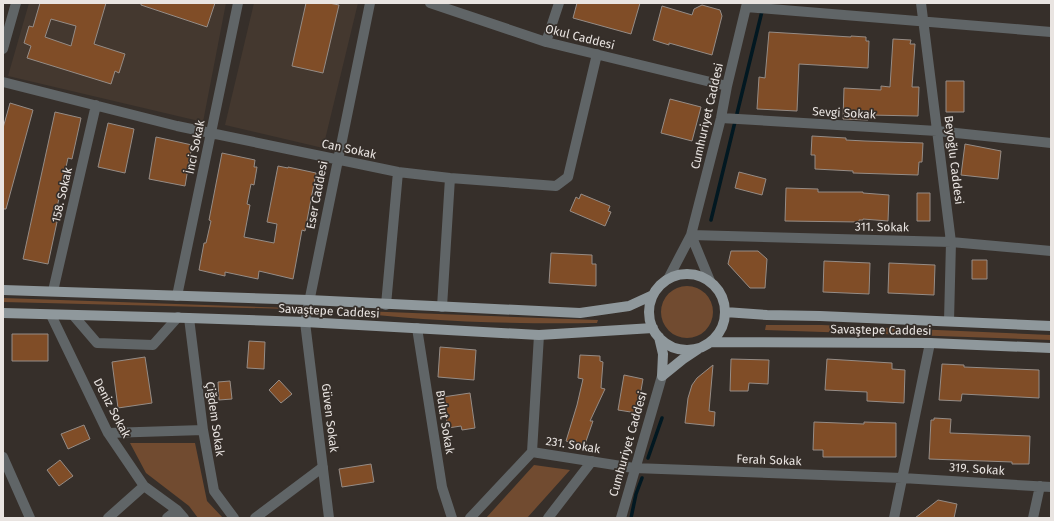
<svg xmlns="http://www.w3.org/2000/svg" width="1054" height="521" font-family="'Fira Sans',sans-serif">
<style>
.built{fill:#44382f}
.green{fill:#714b30}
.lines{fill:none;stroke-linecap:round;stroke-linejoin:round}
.stream{stroke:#021821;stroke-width:3.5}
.building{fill:#804d27;stroke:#958c86;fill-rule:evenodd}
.minor{stroke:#606567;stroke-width:10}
.major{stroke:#8f989c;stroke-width:10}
.labels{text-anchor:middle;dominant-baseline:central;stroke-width:3.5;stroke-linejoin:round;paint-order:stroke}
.street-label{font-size:12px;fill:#e9e4e1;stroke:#362f2a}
</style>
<rect width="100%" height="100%" fill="#362f2a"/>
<!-- built -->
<path class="built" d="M29,3H226L203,122L8,76Z
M254,3H358L323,148L225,125Z"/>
<!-- green -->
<path class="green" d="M661 312a26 26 0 1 1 52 0a26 26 0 1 1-52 0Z
M3,298L291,308L292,309L3,302Z
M336,310L569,319L598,320L597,323C510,324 422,322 336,310Z
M766,325H822L1051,335V340L765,330Z
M130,443H195L207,501L223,518H198L189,506L146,473Z
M534,465L570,470L527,518H486Z"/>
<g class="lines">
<!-- stream -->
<path class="stream" d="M711,220L764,3
M648,458L662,418
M631,518L636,494L642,478"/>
</g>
<!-- building -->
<path class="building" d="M40,3H106L94,44L125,54L119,73L115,71L111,84L27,58L31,46L24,43L29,26L33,27ZM51,19L76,26L71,46L45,37Z
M141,3H215L207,27L141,5Z
M306,3H329L339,5L323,73L292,66Z
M577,3H640L631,34L573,18Z
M702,5L720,10L722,16L712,55L669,43V45L653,40L662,6L692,15L694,9Z
M769,32L851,37V36L866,37V41H869L868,68L799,64L797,111L757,109L759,77L765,78Z
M893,39L911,40L910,44H915L912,87H919L918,116L869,115L868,120L843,119L844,88L881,90V86L890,87Z
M946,81H964V112H946Z
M670,99L701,107L692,141L661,133Z
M10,103L33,110L6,209H3V128Z
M55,112L81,118L72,159L68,158L54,221L57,222L48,264L23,259Z
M108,123L134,129L125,173L98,167Z
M812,136L846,138V140L865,141L923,143L922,162H919L918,175L853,173V171L815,169V155H811Z
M156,137L192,145L185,186L149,179Z
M965,144L1001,151L998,179L961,175Z
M222,153L255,160L254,167H257L254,185L251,184L247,204L250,205L244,237L274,243L277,224L267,222L278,166L288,168V167L316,173L305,231L302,230L293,279L259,271L258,279L225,272V276L199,270L204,243H206L211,221L209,220Z
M739,172L766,179L762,195L735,188Z
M786,188L818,189V192H863V193L889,195L888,221L863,219V220H859V222L785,221Z
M917,193H930V221H917Z
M581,194L610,206L608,211L611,212L605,226L570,211L576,197L579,199Z
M731,251H758L767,259L765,288H750L728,264Z
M551,253L592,255V264H596V286L549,283Z
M972,260H987V279H972Z
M824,261L870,263L869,294L823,292Z
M889,263L935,265L934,295L888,293Z
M12,334H48V361H12Z
M249,341L265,342L264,369L247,368Z
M440,347L476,350L474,380L438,377Z
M580,355L600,356V361L603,362L601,388L605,389L590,421H593L584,447L566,441L577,405L583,379L578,378Z
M145,357L152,403L118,408L112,362Z
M731,359L769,360L768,384L749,383L748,391H730Z
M827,359L892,363V369L905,370L904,403L867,401V392L825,390Z
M942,364L964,365V367L1039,370V398L962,394L961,401L939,400Z
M713,365L709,411L715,412L714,426L685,423L688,398L692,385L697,378Z
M624,375L643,379L637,413L618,410Z
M279,380L292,394L281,403L269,390Z
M230,381L232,399L219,400L218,382Z
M470,393L475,428L462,430L461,426L448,428L443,397Z
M934,418L951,419L950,433L1030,436L1029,464H1012V462L929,459L931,420H934Z
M814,422L864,424V422L896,423V457H823V450H813Z
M84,425L90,439L68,449L61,434Z
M60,460L73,476L59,486L47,470Z
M371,464L374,482L342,487L339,469Z
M938,500L957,504L954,518H915Z"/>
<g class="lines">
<!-- minor -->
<path class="minor" d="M430,3L546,42L727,86
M921,3L951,242L949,321
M746,7L1051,32
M546,42L559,3
M3,49L16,3
M3,82L177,126L398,172L450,178L556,186L568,177L597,54
M721,118L937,131L1051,143
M691,235L951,242L1051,251
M691,235L710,281
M668,279L691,235L721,118L727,86L747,3
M53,291L96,105
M177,296L238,3
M386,305L398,172
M442,307L450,178
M51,315L108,433L144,486L177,510L184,518
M73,315L97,343L153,345L178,317
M189,318L203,430L214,491L234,518
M417,328L442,487L452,518
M108,433L203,430
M532,452L634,468L902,478L1051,487
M3,457L30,518
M108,518L144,486
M167,518L177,510
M255,518L323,467
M329,518L305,322L370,3
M470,518L532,452L539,335
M548,518L592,461
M621,518L662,376
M894,518L930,343
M1033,518L1040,486"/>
<!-- major -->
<path class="major" d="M649 312a38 38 0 1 1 76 0a38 38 0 1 1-76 0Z
M3,290L309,300L580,313L629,306L653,295
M725,312L767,315L820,316L1051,326
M3,313L189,318L305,322L539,335L653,328
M659,337L663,354L662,376
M711,342L930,343L1051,348
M662,376L683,359L698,349"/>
</g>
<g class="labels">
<!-- street labels -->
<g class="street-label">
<text transform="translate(580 37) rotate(14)">Okul Caddesi</text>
<text transform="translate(844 113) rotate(3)">Sevgi Sokak</text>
<text transform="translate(707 116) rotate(-77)">Cumhuriyet Caddesi</text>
<text transform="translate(195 147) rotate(-78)">İnci Sokak</text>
<text transform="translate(349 149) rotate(12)">Can Sokak</text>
<text transform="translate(954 160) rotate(83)">Beyoğlu Caddesi</text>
<text transform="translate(62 195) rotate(-77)">158. Sokak</text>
<text transform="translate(317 195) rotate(-79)">Eser Caddesi</text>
<text transform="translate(882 227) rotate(1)">311. Sokak</text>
<text transform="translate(329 311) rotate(3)">Savaştepe Caddesi</text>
<text transform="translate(881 330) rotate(1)">Savaştepe Caddesi</text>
<text transform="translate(112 408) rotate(62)">Deniz Sokak</text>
<text transform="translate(330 418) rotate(83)">Güven Sokak</text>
<text transform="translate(215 419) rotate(82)">Çiğdem Sokak</text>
<text transform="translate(445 422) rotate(81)">Bulut Sokak</text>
<text transform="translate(628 444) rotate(-74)">Cumhuriyet Caddesi</text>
<text transform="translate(573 445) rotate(9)">231. Sokak</text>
<text transform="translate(769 460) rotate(2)">Ferah Sokak</text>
<text transform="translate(977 469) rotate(4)">319. Sokak</text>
</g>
</g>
<!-- border -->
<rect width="1054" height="521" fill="none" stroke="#e9e4e1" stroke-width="8"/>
</svg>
